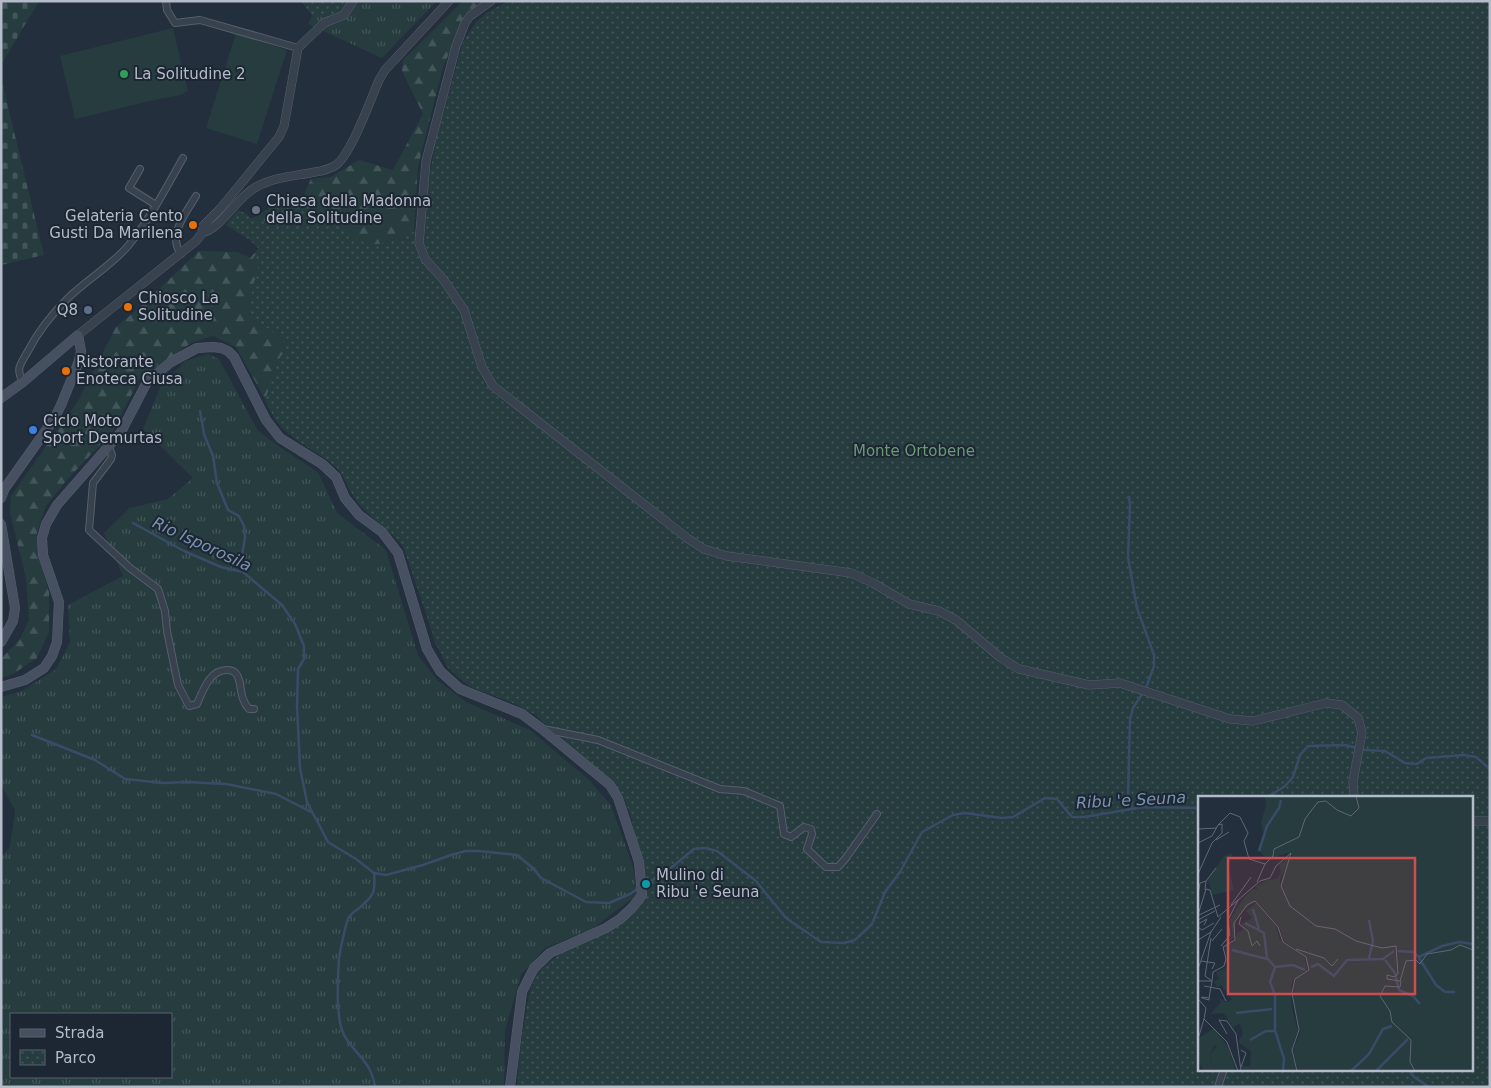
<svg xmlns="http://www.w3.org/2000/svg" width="1491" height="1088" font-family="'DejaVu Sans',sans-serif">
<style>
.grass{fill:url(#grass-tufts);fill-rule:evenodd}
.forest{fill:url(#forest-firs)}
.cemetery{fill:url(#cemetery-stones)}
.park{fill:url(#park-dots);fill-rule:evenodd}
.pitch{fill:#263c3f}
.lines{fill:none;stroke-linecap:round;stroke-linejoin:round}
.stream{stroke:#394c67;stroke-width:2.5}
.minor-casing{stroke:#565f6c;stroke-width:8}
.tertiary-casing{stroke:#565f6c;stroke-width:9}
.secondary-casing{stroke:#565f6c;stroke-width:10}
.minor{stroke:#38414e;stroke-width:6}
.tertiary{stroke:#38414e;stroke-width:8}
.secondary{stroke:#465061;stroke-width:9}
.leisure-dot{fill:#2e9e5b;stroke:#1d2633;stroke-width:2}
.worship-dot{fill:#6b7280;stroke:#1d2633;stroke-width:2}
.food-dot{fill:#e8710a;stroke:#1d2633;stroke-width:2}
.service-dot{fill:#5c6f8a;stroke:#1d2633;stroke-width:2}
.shop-dot{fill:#3f7fe0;stroke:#1d2633;stroke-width:2}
.culture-dot{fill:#0f9aa8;stroke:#1d2633;stroke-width:2}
.labels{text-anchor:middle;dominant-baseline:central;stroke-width:4;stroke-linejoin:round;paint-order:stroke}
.poi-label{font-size:15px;fill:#b4bcc9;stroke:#1d2633;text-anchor:start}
.park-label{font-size:15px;fill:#6b9a76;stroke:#1d2633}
.water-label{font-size:16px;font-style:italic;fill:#7c92b1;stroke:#1d2633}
.inset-river{fill:none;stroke:#394c67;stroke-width:2.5}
.inset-road{fill:none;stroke:#5e6776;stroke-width:1}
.view{fill:#ce4d50;fill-opacity:0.15;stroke:#ce4d50;stroke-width:2.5}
.inset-edge{fill:none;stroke:#b4bcc9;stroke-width:2.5}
</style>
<defs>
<pattern id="grass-tufts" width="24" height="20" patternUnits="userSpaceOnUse" patternTransform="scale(1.25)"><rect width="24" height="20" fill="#263c3f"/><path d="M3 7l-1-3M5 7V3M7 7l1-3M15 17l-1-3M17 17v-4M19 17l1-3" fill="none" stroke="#435659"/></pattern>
<pattern id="forest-firs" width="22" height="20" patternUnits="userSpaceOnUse" patternTransform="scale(1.25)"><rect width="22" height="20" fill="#263c3f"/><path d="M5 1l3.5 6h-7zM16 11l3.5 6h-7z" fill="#435659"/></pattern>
<pattern id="cemetery-stones" width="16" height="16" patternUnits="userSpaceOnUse" patternTransform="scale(1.25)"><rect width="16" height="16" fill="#263c3f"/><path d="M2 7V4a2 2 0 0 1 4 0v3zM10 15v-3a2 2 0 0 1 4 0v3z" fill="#435659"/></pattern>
<pattern id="park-dots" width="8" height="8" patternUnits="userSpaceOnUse" patternTransform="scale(1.25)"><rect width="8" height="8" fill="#263c3f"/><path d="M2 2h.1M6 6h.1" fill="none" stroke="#435659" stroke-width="1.8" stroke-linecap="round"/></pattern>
</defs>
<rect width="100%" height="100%" fill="#242f3e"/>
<!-- grass -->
<path class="grass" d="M319,1H437L382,58L308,24Z
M208,354L219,359L258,431L284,450L318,472L337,513L386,550L418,655L437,680L466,702L530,730L589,780L611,805L633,867L637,895L592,929L545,948L521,975L505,1030L504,1087L1,1086V857L10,847L15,810L1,785V697L22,691L56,669L70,642L68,605L123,576L104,533L130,508L168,499L193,478L143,429L160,388L185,361ZM11,1014H171V1077H11Z"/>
<!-- forest -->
<path class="forest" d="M463,1H485L467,13L443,67L418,166L413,249L466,682L448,667L435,643L411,562L398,536L333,459L265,399L236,347L213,336L191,343L140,378L113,431L66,481L46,506L37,532L39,556L49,592V632L37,658L13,674L1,678V659L20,639L29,620L26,578L10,513L11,496L78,401L116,327L139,308L199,251L237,252L250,258L259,248L245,220C262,217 273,201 290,199C294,198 298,199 302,199L311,179L331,177L359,160L393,170L423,114L402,71L403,60Z"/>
<!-- cemetery -->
<path class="cemetery" d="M1,1H39L1,65Z
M1,78L44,255L1,265Z"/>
<!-- park -->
<path class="park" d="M301,1H358L352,10L334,19L312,15Z
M508,1H1490V1087H517L520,1050L527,1005L531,987L539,971L563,951L612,929L631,916L642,903L644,892L632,820L623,795L598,770L553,732L536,715L515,704L471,687L464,682L448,668L437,646L403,546C389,528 369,518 356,500C348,490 346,477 336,467C320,453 299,444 283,429C275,421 270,410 265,400L280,357L285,352V344L279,337L248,313L254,281L257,276L258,267L253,258L260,250L250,240L226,225L238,210L247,214L255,224L265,221C270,213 275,205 285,203C295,200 321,209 329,215C340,223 353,239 366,243C385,248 409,234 425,226L429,178L436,141L463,42L476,22L486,13ZM1200,797H1472V1069H1200Z"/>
<!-- pitch -->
<path class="pitch" d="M173,28L188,91L181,95L159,99L75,119L60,56Z
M236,33L287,50L257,144L206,128Z"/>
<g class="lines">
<!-- stream -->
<path class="stream" d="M200,411L204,434L213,456L217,483L228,510L239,516L244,526L245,538L241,561L243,572
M1129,497L1130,505L1128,558L1137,608L1154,655V666L1146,688L1133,708L1130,719L1128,797L1133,809
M133,523L184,551L221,567L243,572L282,605L295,624L304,646V659L298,669L297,706L300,768L307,802L328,842L356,859L374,873C376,894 373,896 358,909C355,911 351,914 349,917C346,921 340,952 339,958C338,978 335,1017 344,1035C355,1055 371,1060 375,1087
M32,735L95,760L125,779L163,783L187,782L226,784L276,794L311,812
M1268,797L1285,786L1293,777L1300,755L1308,746L1345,745L1365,750L1385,751L1405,763L1417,764L1426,758L1464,755L1476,757L1490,769
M374,873L386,875L423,865L451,855L466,851H478L517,855L534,869L541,878L586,902L609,903L630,894L639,888
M644,885L666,872L694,849L705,848L717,851L756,881L786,918L821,942L844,943L855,940L872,924L885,892L900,872L922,832L953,815L965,813L1002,818L1013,817L1045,798L1057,799L1072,817H1084L1144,807L1200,808
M1408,1069L1414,1077L1429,1087"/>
<!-- minor casing -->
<g class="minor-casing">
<path id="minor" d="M166,1L167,10L175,23L200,20L298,48
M140,169L129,188L156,205
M181,254C167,235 186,213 196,196
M23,382C15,368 21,364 28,351C38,332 52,314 67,299C86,280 111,266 128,246C150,219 166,188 183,158
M109,447L112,455L111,459L93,483L89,530L130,568L158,589L165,611L167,631L178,685L189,706L197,704C203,691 209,670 227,670C231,670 235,671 237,675C243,686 238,696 249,709H254
M543,729L598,740L720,789L744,791L780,806L784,834L791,837L804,827L811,829L812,834L807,849L826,867H838L846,858L877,814
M1218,1087L1224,1069"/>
</g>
<!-- tertiary casing -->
<g class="tertiary-casing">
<path id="tertiary" d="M491,1L470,16L465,23L456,46L426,161L419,243L425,259L443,279L464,310L482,367L493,386L687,538L704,549L727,556L851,573L873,583L909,604L939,611L956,620L1001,658L1019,669L1089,685L1120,683L1230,719L1253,721L1326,703L1342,705L1358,718L1362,733L1353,781L1354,797
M202,233C223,227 235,199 256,187C274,177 295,176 315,172C322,171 330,169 336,165C351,154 371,99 379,80L385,70L449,1
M78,335L196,241L202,233L203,226L220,209L279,137L284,126L298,48L324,23L344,15L353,1
M1472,821H1490"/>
</g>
<!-- secondary casing -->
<g class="secondary-casing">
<path id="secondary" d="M1,398L23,382L78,335L81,351L79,361L61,405L54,419L5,488L1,498
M1,524L15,608L13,621L1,642
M1,687L25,680L44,668L52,656L57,642L59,602L43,555L42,538L46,524L57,505L121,432L147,382L171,362L197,348L213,347L221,348L228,351L234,357L266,420L280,438L322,464L336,477L345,498L359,515L382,532L398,553L427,649L440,671L460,689L522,714L542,729L610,785L618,798L639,862L642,895L632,908L620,919L606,928L550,953L534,968L522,992L510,1087"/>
</g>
<!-- minor -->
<use href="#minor" class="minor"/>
<!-- tertiary -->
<use href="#tertiary" class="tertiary"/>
<!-- secondary -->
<use href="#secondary" class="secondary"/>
</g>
<!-- markers -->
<circle class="leisure-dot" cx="124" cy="74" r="5"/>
<circle class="worship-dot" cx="256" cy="210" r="5"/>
<g class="food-dot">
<circle cx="193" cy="225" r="5"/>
<circle cx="128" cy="307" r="5"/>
<circle cx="66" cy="371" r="5"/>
</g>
<circle class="service-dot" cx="88" cy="310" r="5"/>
<circle class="shop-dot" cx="33" cy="430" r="5"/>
<circle class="culture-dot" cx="646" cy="884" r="5"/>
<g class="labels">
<!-- poi labels -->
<g class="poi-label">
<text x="134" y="74">La Solitudine 2</text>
<text x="266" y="201">Chiesa della Madonna<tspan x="266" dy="17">della Solitudine</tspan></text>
<text x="183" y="216" text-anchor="end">Gelateria Cento<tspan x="183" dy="17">Gusti Da Marilena</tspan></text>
<text x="138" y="298">Chiosco La<tspan x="138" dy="17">Solitudine</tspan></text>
<text x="78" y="310" text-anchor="end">Q8</text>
<text x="76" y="362">Ristorante<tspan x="76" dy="17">Enoteca Ciusa</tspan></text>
<text x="43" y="421">Ciclo Moto<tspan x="43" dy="17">Sport Demurtas</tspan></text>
<text x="656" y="875">Mulino di<tspan x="656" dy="17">Ribu 'e Seuna</tspan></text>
</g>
<!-- park labels -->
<g class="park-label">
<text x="914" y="451">Monte Ortobene</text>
</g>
<!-- water labels -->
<g class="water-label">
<text transform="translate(202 544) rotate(25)">Rio Isporosila</text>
<text transform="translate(1131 800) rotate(-3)">Ribu 'e Seuna</text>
</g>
</g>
<!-- overview -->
<g transform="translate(1198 796)">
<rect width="275" height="275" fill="#242f3e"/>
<path d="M58,107L78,130L82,144L107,162L110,174L95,184L93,191L94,212L100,235L94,252L98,275H43L44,270H52L53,255L40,246L45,238L42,227L35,232L26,217L12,218L23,206L20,201L27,206L34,204L23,189L19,191L16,186L21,183L18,176L27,173L31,168L26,151L37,145L39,137L45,134L43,128L54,122L48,115ZM20,248L30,251L38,275H19L13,267L12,259Z" fill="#263c3f"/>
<path d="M93,58L82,83V132L57,104L38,122L36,141L29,147L34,139L32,124L45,103L55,93L62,94L60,90L69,84L79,83L83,76L81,69Z" fill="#263c3f"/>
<path d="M35,57L30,70L36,94L14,99L10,83L26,60Z" fill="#263c3f"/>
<path d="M67,0H275V275H100L95,254L102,237L95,201L98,183L111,175L108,161L86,145L81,130L63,112L66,105L58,90L66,87L76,92L83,90L88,67L95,59L89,57L69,64L61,54L66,40L63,26L68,10ZM16,232L30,251L16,250L12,259L13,267L21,273L6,275L0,265V243Z" fill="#263c3f"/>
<path class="inset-river" d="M61,55L69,30L81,12L83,4M55,113L61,133M171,124L175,145L171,162M47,127L66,137L69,162L77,171L72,186L77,199V234L86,263L85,275M34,154L69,163M200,155L215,156L221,161L244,150L261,146L275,148M221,162L238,189L247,196H257M187,164L197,177L201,194L215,200L222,208M77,171L95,169L107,174M113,171L120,168L136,180L149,164L185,163L196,155M38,217L74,213M52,244L68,235H76M153,275L171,258L185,233L194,230M178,275L210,243"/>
<path class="inset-road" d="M20,29L32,17L42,21L50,37L46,45L51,63L67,68M0,33L19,32M18,44L31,36M0,47L14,40L20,29L24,28V37L14,47L0,78M59,86L67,68L75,60L76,53L101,41L107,23L120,6L128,5L139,14L153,20L161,12L158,0M7,94L8,85L18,72M0,99L2,87L8,85M40,104L62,85L72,82L78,70L93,57L83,90L92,110L118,130L137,133L158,145L184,152L198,150L200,178L196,181L189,179V183L202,185L208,165L218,164L222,168L229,158L253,154L262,149L275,154M33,109L53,81M0,119L8,93L12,94L20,121L40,104M1,119L22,109M43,121L41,128L50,135L54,150L59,145L62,150M0,124L17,115M0,128L9,123L6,129M0,131L4,134L16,127M0,144L13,136M14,145L24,133M23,150L32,139L30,124L40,104M98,153L126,162L134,170L140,163M28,163L25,151L37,144L36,127L49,109L57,105L80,131L85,146L108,161L111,174L97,183L94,197L101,234L94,254L99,275M3,165L17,167L14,173M0,173L13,136L23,121M0,185H14L15,176L26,170L28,163M203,185L202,191L187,190L182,200L192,215L194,226L213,244L212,266L217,275M6,190L22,193L28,205M3,202L4,201L11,202V204L4,202M11,202L14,185L7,180L13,142M1,204L8,212L6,223M29,238L21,224L29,225L38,238L43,275M0,243L6,223L29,246L40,275M43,254L48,257L43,271"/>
<path class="view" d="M30,62H217V198H30Z"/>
<rect width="275" height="275" class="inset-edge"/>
</g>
<!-- border -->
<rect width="1491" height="1088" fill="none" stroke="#b4bcc9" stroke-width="5"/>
<!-- legend -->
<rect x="10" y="1013" width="162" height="65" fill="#1d2633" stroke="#59626f"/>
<rect x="20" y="1029" width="25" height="8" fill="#465061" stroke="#59626f"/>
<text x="55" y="1038" font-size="15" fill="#b4bcc9">Strada</text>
<rect x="20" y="1050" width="25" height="15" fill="url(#park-dots)" stroke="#59626f"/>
<text x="55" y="1063" font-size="15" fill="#b4bcc9">Parco</text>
</svg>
